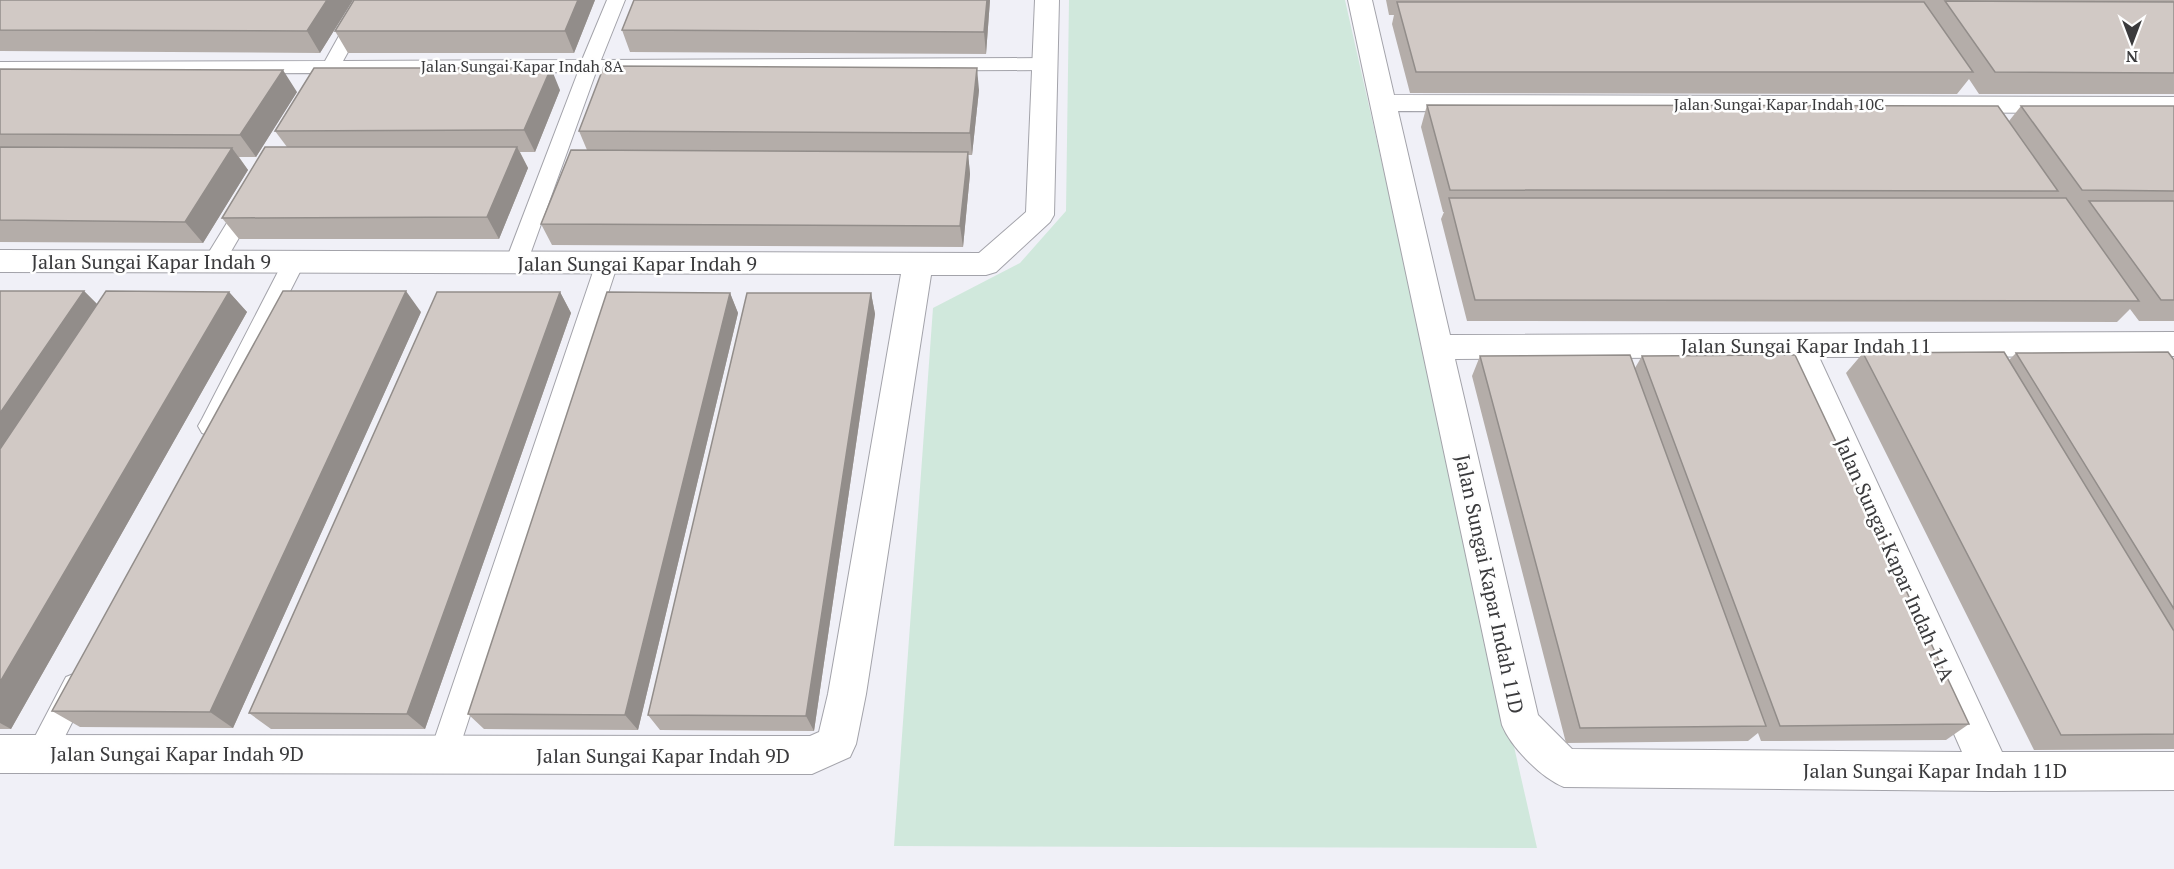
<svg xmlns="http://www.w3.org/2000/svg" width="2174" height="869" font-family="'PT Serif',serif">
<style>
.green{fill:#d0e8dc}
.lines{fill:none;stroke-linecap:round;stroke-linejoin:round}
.lane-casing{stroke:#a3a3aa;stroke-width:2}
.street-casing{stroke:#a3a3aa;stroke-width:2}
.lane{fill:#fff;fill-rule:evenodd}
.street{fill:#fff;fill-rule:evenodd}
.wall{fill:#b4ada9}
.shaded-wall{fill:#928d8a}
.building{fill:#d1c9c5;stroke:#928d8a;stroke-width:1.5}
.labels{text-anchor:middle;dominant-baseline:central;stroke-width:5;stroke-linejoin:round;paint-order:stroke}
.far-street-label{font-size:16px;fill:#3a3a3c;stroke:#fefefe}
.street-label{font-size:20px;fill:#3a3a3c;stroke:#fefefe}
</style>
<rect width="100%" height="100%" fill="#f0f0f7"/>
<!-- green -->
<path class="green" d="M1069,0H1345L1537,848L894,846L933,308L1020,263L1066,211Z"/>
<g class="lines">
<!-- lane casing -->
<g class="lane-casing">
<path id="lane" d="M359,0H377L343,61L582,60L607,0H625L601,60L1045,58L1052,60L1054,64L1052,68L1045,70L596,72L527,263L524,268L516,271L508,268L505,263L578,72L337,73L332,81H318L316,77L318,73L0,74V62L325,61Z
M248,198L255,200L258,205L222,267L214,270L206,267L203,262L206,257L241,200Z
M294,254L302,257L305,262L218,433L210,436L202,433L198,426L202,419L283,262L286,257Z
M607,255L615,258L618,263L457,755L453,765L443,769L433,765L429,755L596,263L599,258Z
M76,673L86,677L90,686L86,695L51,764L41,768L31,764L27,754L31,744L66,677Z"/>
</g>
<!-- street casing -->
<g class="street-casing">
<path id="street" d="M1035,0H1059L1054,215L1050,222L996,272L986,275H931L866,694L856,744L850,757L812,774L0,773V735L810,736L819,732L828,694L901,274L0,272V250L979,253L1026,212Z
M1348,0H1372L1394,95L2174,97V113L1398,111L1450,335L2174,332V356L1819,357L2002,752H2174V790L1991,791L1564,787C1541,778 1511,747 1502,725ZM1788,357L1962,752L1572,749L1538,715L1455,359Z"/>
</g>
<!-- lane -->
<use href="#lane" class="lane"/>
<!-- street -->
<use href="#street" class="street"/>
</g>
<!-- wall -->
<path class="wall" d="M0,0H353L320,53L0,51Z
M595,0L574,53H348L335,31Z
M990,0L986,54L630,52L622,30Z
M1386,0H2174V94H1979L1969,79L1957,94L1410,93L1392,24L1394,15H1389Z
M0,69L297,92L256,157H239L248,170L203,243L0,242Z
M560,90L535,152H520L528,168L499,239H239L222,218L287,147L275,131Z
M979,90L972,155H968L970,174L963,247L552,245L541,224L587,150L579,131Z
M1427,105L2009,121L2021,106H2174V321H2139L2130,309L2117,322L1467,321L1441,219L1444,212H1443L1421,127Z
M0,291H84L97,304L229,292L247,312L11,729H0Z
M560,292L571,313L425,729H271L249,713Z
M730,293L738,313L638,730L484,729L468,714Z
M871,293L875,314L814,731L660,730L648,715Z
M421,312L233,728L80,727L52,711Z
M1863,353L2009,360L2016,353L2174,360V749L2034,750L1846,373Z
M1480,356L1635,368L1642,356L1969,724L1946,740L1761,741L1758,733L1748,741L1566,743L1472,376Z"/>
<!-- shaded-wall -->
<path class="shaded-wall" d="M327,0H353L320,53L307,31Z
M578,0H595L574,53L565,31Z
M987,0H990L986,54L984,32Z
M551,68L560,90L535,152L524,130Z
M977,68L979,90L972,155L970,133Z
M283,70L297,92L256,157L240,135Z
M517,147L528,168L499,239L487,217Z
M232,148L248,170L203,243L185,222Z
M968,152L970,174L963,247L960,226Z
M84,291L105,312L0,470V413Z
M406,291L421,312L233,728L210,712Z
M229,292L247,312L11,729L0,723V682Z
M560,292L571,313L425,729L407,714Z
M730,293L738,313L638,730L625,715Z
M871,293L875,314L814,731L806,716Z"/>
<!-- building -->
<path class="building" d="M0,0H327L307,31L0,30Z
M354,0H578L565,31H335Z
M634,0H987L984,32L622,30Z
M1945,1L2174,2V73L1995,72Z
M1397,2H1924L1973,72H1416Z
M604,66L977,68L970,133L579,131Z
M314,68H551L524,130L275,131Z
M0,69L283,70L240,135L0,134Z
M1427,105L1998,106L2058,191L1450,190Z
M2021,106H2174V191L2082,190Z
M0,147L232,148L185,222L0,220Z
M265,147H517L487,217L222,218Z
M571,150L968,152L960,226L541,224Z
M1449,198H2066L2139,301L1475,300Z
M2089,201H2174V300H2161Z
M0,291H84L0,413Z
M106,291L229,292L0,682V449Z
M283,291H406L210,712L52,711Z
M437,292H560L407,714L249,713Z
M607,292L730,293L625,715L468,714Z
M747,293H871L806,716L648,715Z
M2004,352L2174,631V734L2061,735L1863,353Z
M2168,352L2174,360V609L2016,353Z
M1630,355L1766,726L1580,728L1480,356Z
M1795,355L1969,724L1780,726L1642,356Z"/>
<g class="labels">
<!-- far-street labels -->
<g class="far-street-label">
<text x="522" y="66">Jalan Sungai Kapar Indah 8A</text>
<text x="1779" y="104">Jalan Sungai Kapar Indah 10C</text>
</g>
<!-- street labels -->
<g class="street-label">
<text x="151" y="261">Jalan Sungai Kapar Indah 9</text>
<text x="637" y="263">Jalan Sungai Kapar Indah 9</text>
<text x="1806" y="345">Jalan Sungai Kapar Indah 11</text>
<text transform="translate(1895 559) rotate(66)">Jalan Sungai Kapar Indah 11A</text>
<text transform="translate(1490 584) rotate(78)">Jalan Sungai Kapar Indah 11D</text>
<text x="177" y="753">Jalan Sungai Kapar Indah 9D</text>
<text x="663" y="755">Jalan Sungai Kapar Indah 9D</text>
<text x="1935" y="770">Jalan Sungai Kapar Indah 11D</text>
</g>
</g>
<!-- north arrow -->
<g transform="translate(2132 42) rotate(180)" stroke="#fefefe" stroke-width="4.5" paint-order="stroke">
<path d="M0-4.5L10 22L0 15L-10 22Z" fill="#3a3a3c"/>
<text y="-9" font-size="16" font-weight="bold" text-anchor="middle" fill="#3a3a3c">N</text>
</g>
</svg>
